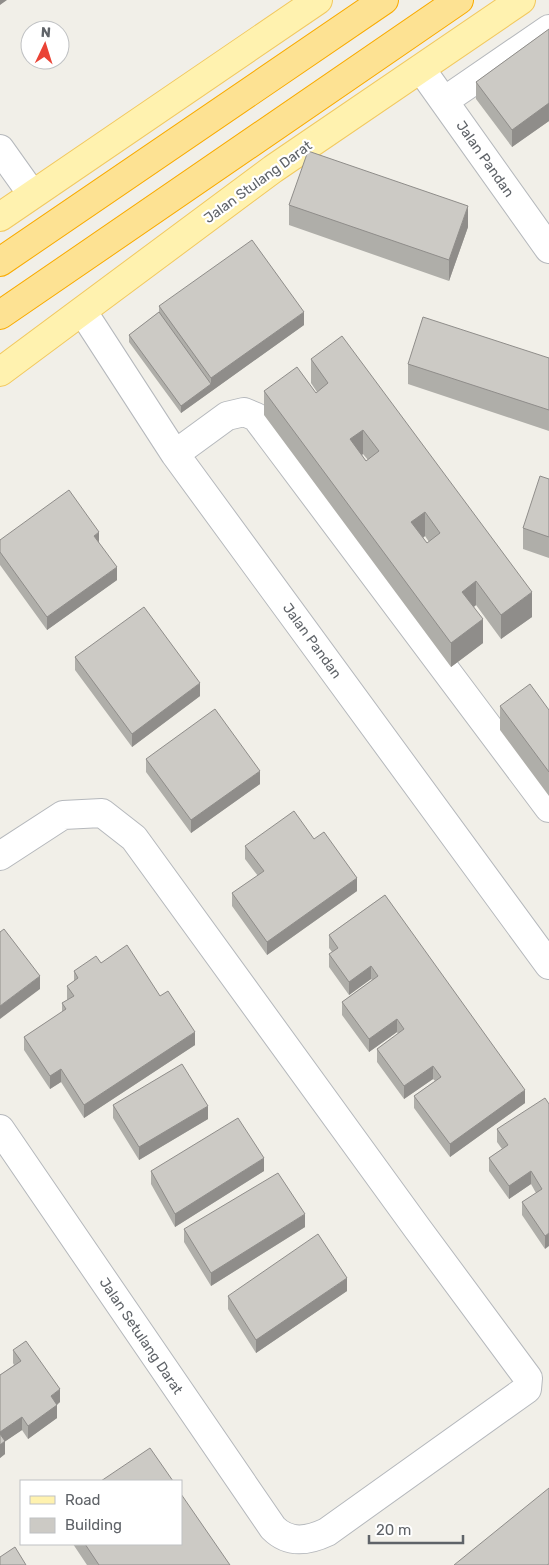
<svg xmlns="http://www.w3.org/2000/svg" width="549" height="1565" font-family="Rubik,sans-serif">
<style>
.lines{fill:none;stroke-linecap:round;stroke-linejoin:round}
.minor-casing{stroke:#b5b8bc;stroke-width:30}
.major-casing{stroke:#f2c960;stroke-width:30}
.highway-casing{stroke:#f9ab00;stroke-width:30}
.minor{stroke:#fff;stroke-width:28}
.major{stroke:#fff2af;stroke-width:28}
.highway{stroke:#fde293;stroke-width:28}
.wall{fill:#afaea9;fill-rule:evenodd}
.shaded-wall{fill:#8f8d8a}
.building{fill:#cccac5;stroke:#8f8d8a;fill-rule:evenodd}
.labels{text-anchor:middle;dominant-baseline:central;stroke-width:4.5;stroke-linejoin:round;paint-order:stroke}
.street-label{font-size:14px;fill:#5f6368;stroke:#fff}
</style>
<rect width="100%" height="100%" fill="#f1efe8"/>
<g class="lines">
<!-- minor casing -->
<g class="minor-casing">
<path id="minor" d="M421,69L549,249
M444,101L549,29
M0,149L32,194
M83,312L175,454L549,965
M175,454L227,416L244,412L256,417L549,808
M0,856L63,815L102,813L134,838L417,1228L528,1378L527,1389L327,1532C308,1541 289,1544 273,1528L0,1129"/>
</g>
<!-- major casing -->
<g class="major-casing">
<path id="major" d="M0,217L318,0
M0,372L273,169L521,0"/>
</g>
<!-- highway casing -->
<g class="highway-casing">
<path id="highway" d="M0,262L384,0
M0,315L459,0"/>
</g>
<!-- minor -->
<use href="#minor" class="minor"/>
<!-- major -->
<use href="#major" class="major"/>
<!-- highway -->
<use href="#highway" class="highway"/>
</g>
<!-- wall -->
<path class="wall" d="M549,29V121L512,147L476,99V82Z
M289,205L468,227L449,281L289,225Z
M159,306L304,325L181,413L129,342V335L159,312Z
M549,358V431L408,384V364Z
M311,359L532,617L501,639L476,605L474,607L483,643L451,667L264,415V391L316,393L317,392L311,383ZM363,454L368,460L366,461L362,455ZM425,536L429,542L427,543L423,538Z
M549,479V558L523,549V528Z
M0,540L117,580L47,630L0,565Z
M75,657L200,696L132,747L75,670Z
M500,706L549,710V796L500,730Z
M146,759L260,784L191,833L146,772Z
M314,839L357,891L267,955L232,906V893L258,876L245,859V846Z
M385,895L525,1103L450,1157L414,1108V1096L435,1081L433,1079L404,1099L377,1062V1049L398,1034L397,1032L369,1052L342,1015V1002L372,980L371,979L349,995L329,967V954L332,952L329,948V935Z
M101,963L160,996L195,1045L84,1118L61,1082L50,1089L24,1050V1037L62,1012V1003L67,1000V986L74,981V971Z
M549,1104L545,1249L522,1215V1202L536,1193L531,1184L509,1199L489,1171V1158L502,1149L497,1142V1129Z
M113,1105L208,1119L139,1160L113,1118Z
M151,1171H264L175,1227L151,1184Z
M305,1227L211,1286L184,1242V1229Z
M347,1291L256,1353L228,1309V1296Z
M13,1350L60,1402L57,1405V1418L28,1439L22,1430L5,1441V1454L0,1458V1375L14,1365L13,1363Z
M73,1544H181L230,1565H87Z"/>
<!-- shaded-wall -->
<path class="shaded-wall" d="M0,0H7L0,5Z
M549,103V121L512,147V130Z
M468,206V227L449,281V260Z
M304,312V325L181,413V406L211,384V378Z
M363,430V454L350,464V439Z
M425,512V536L411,546V522Z
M99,532V545L94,536Z
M117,567V580L47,630V617Z
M476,581V605L462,616V592Z
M532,592V617L501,639V615Z
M483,619V643L451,667V643Z
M200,683V696L132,747V734Z
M260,771V784L191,833V820Z
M357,878V891L267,955V942Z
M371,966V979L349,995V982Z
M40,976V989L0,1019V1006Z
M397,1019V1032L369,1052V1039Z
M195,1032V1045L84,1118V1105Z
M433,1066V1079L404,1099V1086Z
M61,1069V1082L50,1089V1076Z
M525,1090V1103L450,1157V1144Z
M208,1106V1119L139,1160V1147Z
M264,1158V1171L175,1227V1214Z
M531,1171V1184L509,1199V1186Z
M305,1214V1227L211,1286V1273Z
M549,1233V1246L545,1249V1236Z
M347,1278V1291L256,1353V1340Z
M60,1389V1402L51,1409V1396Z
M57,1405V1418L28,1439V1426Z
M22,1417V1430L0,1445V1432Z
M5,1441V1454L0,1458V1445Z"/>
<!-- building -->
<path class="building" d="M549,29V103L512,130L476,82Z
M308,151L468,206L449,260L289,205Z
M252,240L304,312L211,378L159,306Z
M159,312L211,384L181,406L129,335Z
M423,317L549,358V410L408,364Z
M342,336L532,592L501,615L476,581L462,592L483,619L451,643L264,391L297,367L316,393L328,383L311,359ZM363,430L379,451L366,461L350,439ZM425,512L440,533L427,543L411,522Z
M540,476L549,479V537L523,528Z
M69,490L99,532L94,536L117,567L47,617L0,552V540Z
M144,607L200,683L132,734L75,657Z
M530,684L549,710V772L500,706Z
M215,709L260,771L191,820L146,759Z
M294,811L314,839L324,832L357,878L267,942L232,893L264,871L245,846Z
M385,895L525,1090L450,1144L414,1096L441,1077L433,1066L404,1086L377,1049L404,1029L397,1019L369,1039L342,1002L378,976L371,966L349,982L329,954L338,948L329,935Z
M4,929L40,976L0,1006V932Z
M127,945L160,996L168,991L195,1032L84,1105L61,1069L50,1076L24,1037L66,1009L62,1003L74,996L67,986L78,978L74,971L96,956L101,963Z
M182,1064L208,1106L139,1147L113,1105Z
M545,1098L549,1104V1233L545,1236L522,1202L542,1189L531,1171L509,1186L489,1158L508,1145L497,1129Z
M238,1118L264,1158L175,1214L151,1171Z
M278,1173L305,1214L211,1273L184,1229Z
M318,1234L347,1278L256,1340L228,1296Z
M26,1341L60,1389L51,1396L57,1405L28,1426L22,1417L0,1432V1375L21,1361L13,1350Z
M0,1434L5,1441L0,1445Z
M150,1448L173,1481H101Z
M549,1488V1564L547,1565H454Z
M181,1494L230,1565H99L85,1544H181Z
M15,1547L26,1565H0V1557Z"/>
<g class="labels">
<!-- street labels -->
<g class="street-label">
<text transform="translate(485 159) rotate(55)">Jalan Pandan</text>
<text transform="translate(258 182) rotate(-36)">Jalan Stulang Darat</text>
<text transform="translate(312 641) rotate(54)">Jalan Pandan</text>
<text transform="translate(141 1336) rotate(56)">Jalan Setulang Darat</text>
</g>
</g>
<!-- legend -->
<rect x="20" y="1480" width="162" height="65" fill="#ffffff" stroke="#bfc1c3"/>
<rect x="30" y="1496" width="25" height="8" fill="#fff2af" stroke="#bfc1c3"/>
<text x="65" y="1505" font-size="15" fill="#5f6368">Road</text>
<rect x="30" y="1518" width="25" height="15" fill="#cccac5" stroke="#bfc1c3"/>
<text x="65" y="1530" font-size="15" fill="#5f6368">Building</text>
<!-- north arrow -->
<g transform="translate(45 45) rotate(4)"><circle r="24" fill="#ffffff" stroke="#bfc1c3"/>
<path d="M0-4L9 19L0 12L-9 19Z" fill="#ea4335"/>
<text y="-8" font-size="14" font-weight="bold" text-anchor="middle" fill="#5f6368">N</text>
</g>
<!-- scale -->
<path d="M369 1535v8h94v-8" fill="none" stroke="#5f6368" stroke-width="2.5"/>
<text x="376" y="1535" font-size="15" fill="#5f6368" stroke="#ffffff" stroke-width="4" paint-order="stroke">20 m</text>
</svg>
